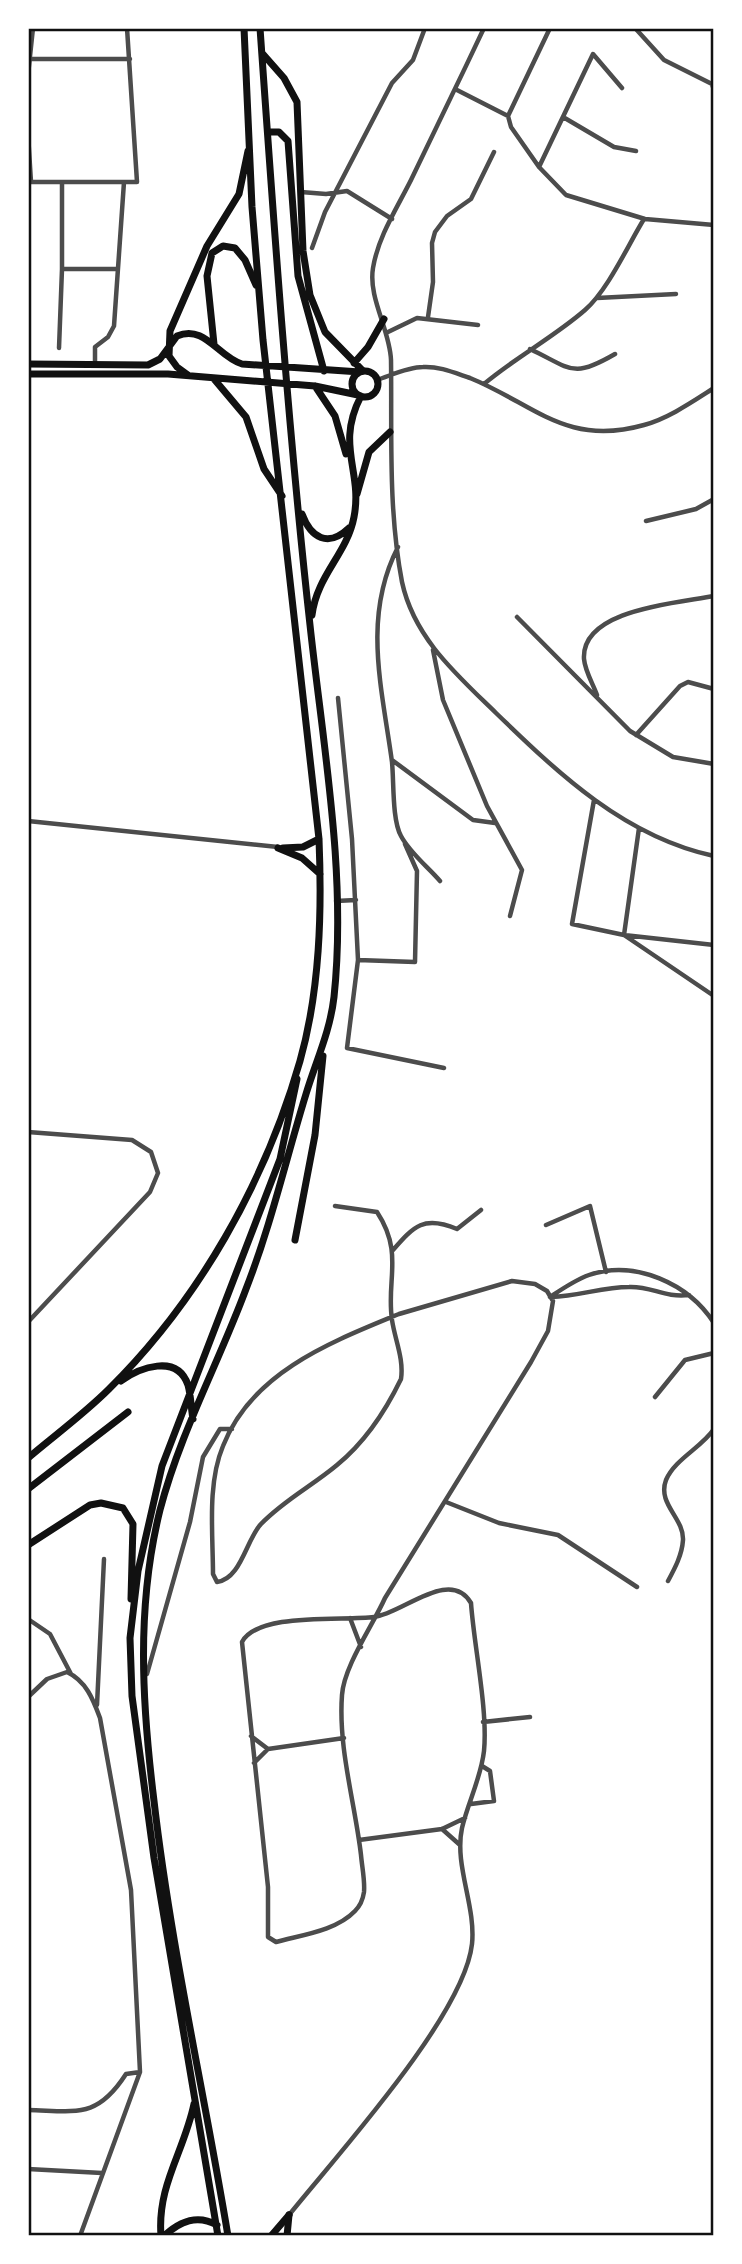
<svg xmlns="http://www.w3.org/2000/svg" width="742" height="2264" font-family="Inter,sans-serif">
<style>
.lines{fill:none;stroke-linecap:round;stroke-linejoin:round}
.minor{stroke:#4c4c4c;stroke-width:4.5}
.primary{stroke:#111;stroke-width:7}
.trunk{stroke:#111;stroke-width:7}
.neatline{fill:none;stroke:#111;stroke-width:2.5}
</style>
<rect width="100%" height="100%" fill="#fff"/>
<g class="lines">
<!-- minor -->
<path class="minor" d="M484,28C460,79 435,130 411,180C397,208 378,237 373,268C368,298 390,330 391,360C392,434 388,509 402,582C414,638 457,675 496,713C559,774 625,837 714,856
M550,28L508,116L511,127L539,167L566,195L645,219L714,225
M635,28L664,60L712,84L714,90
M31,59H130
M28,75L33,28
M455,89L508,116
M563,117L614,147L636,151
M28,134L31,182
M539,167L593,54L622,88
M28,182H124
M301,192L326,194L347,191L392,219
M312,248L325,212L392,83L413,60L425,28
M62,269V182
M597,298L676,294
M428,317L433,282L432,243L435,232L447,216L471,199L494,152
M388,332L417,318L478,325
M59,348L62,269H116
M530,349C572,369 572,379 615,354
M95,363V347L108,337L114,326L124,182H137L127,28
M377,380C392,375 408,367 423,367C439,366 455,373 470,378C534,404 566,447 644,425C669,418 692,402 714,388
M484,384C516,357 554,337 585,310C608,290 628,245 644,219
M646,521L696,509L714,499
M398,547C362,617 382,688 392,762C394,782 392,820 401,836C410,853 428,867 440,881
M517,617L630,731L673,757L714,764
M433,650L443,700L487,806L522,870L510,916
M597,695C593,684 585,671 584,659C581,609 679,603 714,596
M338,698L352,839L358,960L347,1048L444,1068
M636,735L680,686L688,682L714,689
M392,760L473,820L495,823
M594,800L572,924L624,935L714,945
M28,821L278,847
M639,828L624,935L714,996
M336,901L356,900
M358,960L415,962L417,871L405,844
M28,1132L132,1140L151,1152L158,1173L150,1192L28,1322
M546,1225L590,1206L606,1272
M393,1250C414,1226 424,1215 457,1229L481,1210
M550,1297C562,1289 575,1280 589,1275C635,1259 689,1284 714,1323
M551,1297C580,1296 602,1287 629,1287C652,1286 664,1298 689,1295
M655,1397L685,1360L714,1353
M446,1502L499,1523L558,1535L637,1587
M668,1581C675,1568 682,1555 683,1540C684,1518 657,1504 666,1480C675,1459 701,1448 714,1429
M350,1618L361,1647
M28,1619L50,1634L71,1674
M147,1674L190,1522L203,1457L220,1429H232
M28,1697L47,1679L67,1672C86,1681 93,1699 100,1718L131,1890L140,2072L80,2236
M97,1705L104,1559
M483,1722L530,1717
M251,1736L268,1749L254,1763
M268,1749L344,1738
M471,1804L494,1801L490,1771L482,1766
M442,1829L460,1845
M359,1840L442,1829L465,1818
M28,2110C77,2111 97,2119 126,2074L140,2072
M28,2169L102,2173
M289,2215C337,2155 464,2016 472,1944C476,1906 454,1865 462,1828C468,1802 481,1778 484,1751C488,1710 474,1646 471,1603C450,1567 402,1614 374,1617C342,1621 258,1612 242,1642L268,1887V1937L276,1942C301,1935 336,1931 355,1911C360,1906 363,1899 364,1892C365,1880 362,1867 361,1855C355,1803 338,1748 342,1695C344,1666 373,1625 385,1598L531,1362L548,1331L553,1301L547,1291L535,1284L512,1281L399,1314C331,1342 252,1372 223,1446C207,1484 213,1534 213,1574L217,1582C241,1579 246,1540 261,1524C284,1500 312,1486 337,1465C364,1443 386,1410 401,1379C404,1359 395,1340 392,1320C386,1280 404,1253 377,1212L335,1206"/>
<!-- primary -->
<path class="primary" d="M271,2236L289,2215"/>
<!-- trunk -->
<path class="trunk" d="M262,53L284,78L297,102L303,251L310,295L325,332L363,371
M268,132H279L288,141L298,276L324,371
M214,344L207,276L212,253L223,246L235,248L245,260L256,285
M354,363L368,347L384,319
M28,364L148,365L160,359L177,336C205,324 218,357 242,364L360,372
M352 384a13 13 0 1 1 26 0a13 13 0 1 1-26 0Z
M28,374H168L315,386L358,395
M188,375L177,367L169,356L170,331L207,246L239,194L248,151
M214,379L246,417L264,469L282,496
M315,386L335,416L346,454
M357,494L369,452L390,432
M302,514C311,538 328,548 349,528
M312,615C317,575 347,554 354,517C363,471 335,446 361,396
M278,848L302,858L320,874
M283,848L303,847L319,839
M295,1240L315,1135L323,1056
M121,1381C139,1368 177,1353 188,1385C191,1396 191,1408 193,1419
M28,1458C55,1435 84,1414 109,1389C199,1300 265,1183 300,1061C320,990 322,912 319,839L263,340L252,207L244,28
M28,1489L128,1412
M28,1545L90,1505L101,1503L123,1508L133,1524L131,1599
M161,2236C157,2185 184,2152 194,2104
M164,2236C180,2221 197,2214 217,2225
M218,2236L154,1858L132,1696L130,1638L138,1571L162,1466L280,1159L297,1079
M228,2236C204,2091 171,1948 154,1801C142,1703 136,1607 160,1510C180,1433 219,1362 246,1289C271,1225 286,1159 306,1094C316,1061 330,1032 334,997C347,875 323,746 310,625C288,426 274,227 260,28
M287,2236L289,2215"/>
</g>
<!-- border -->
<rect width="742" height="2264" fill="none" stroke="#ffffff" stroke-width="60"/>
<rect x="30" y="30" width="682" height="2204" class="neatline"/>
</svg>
